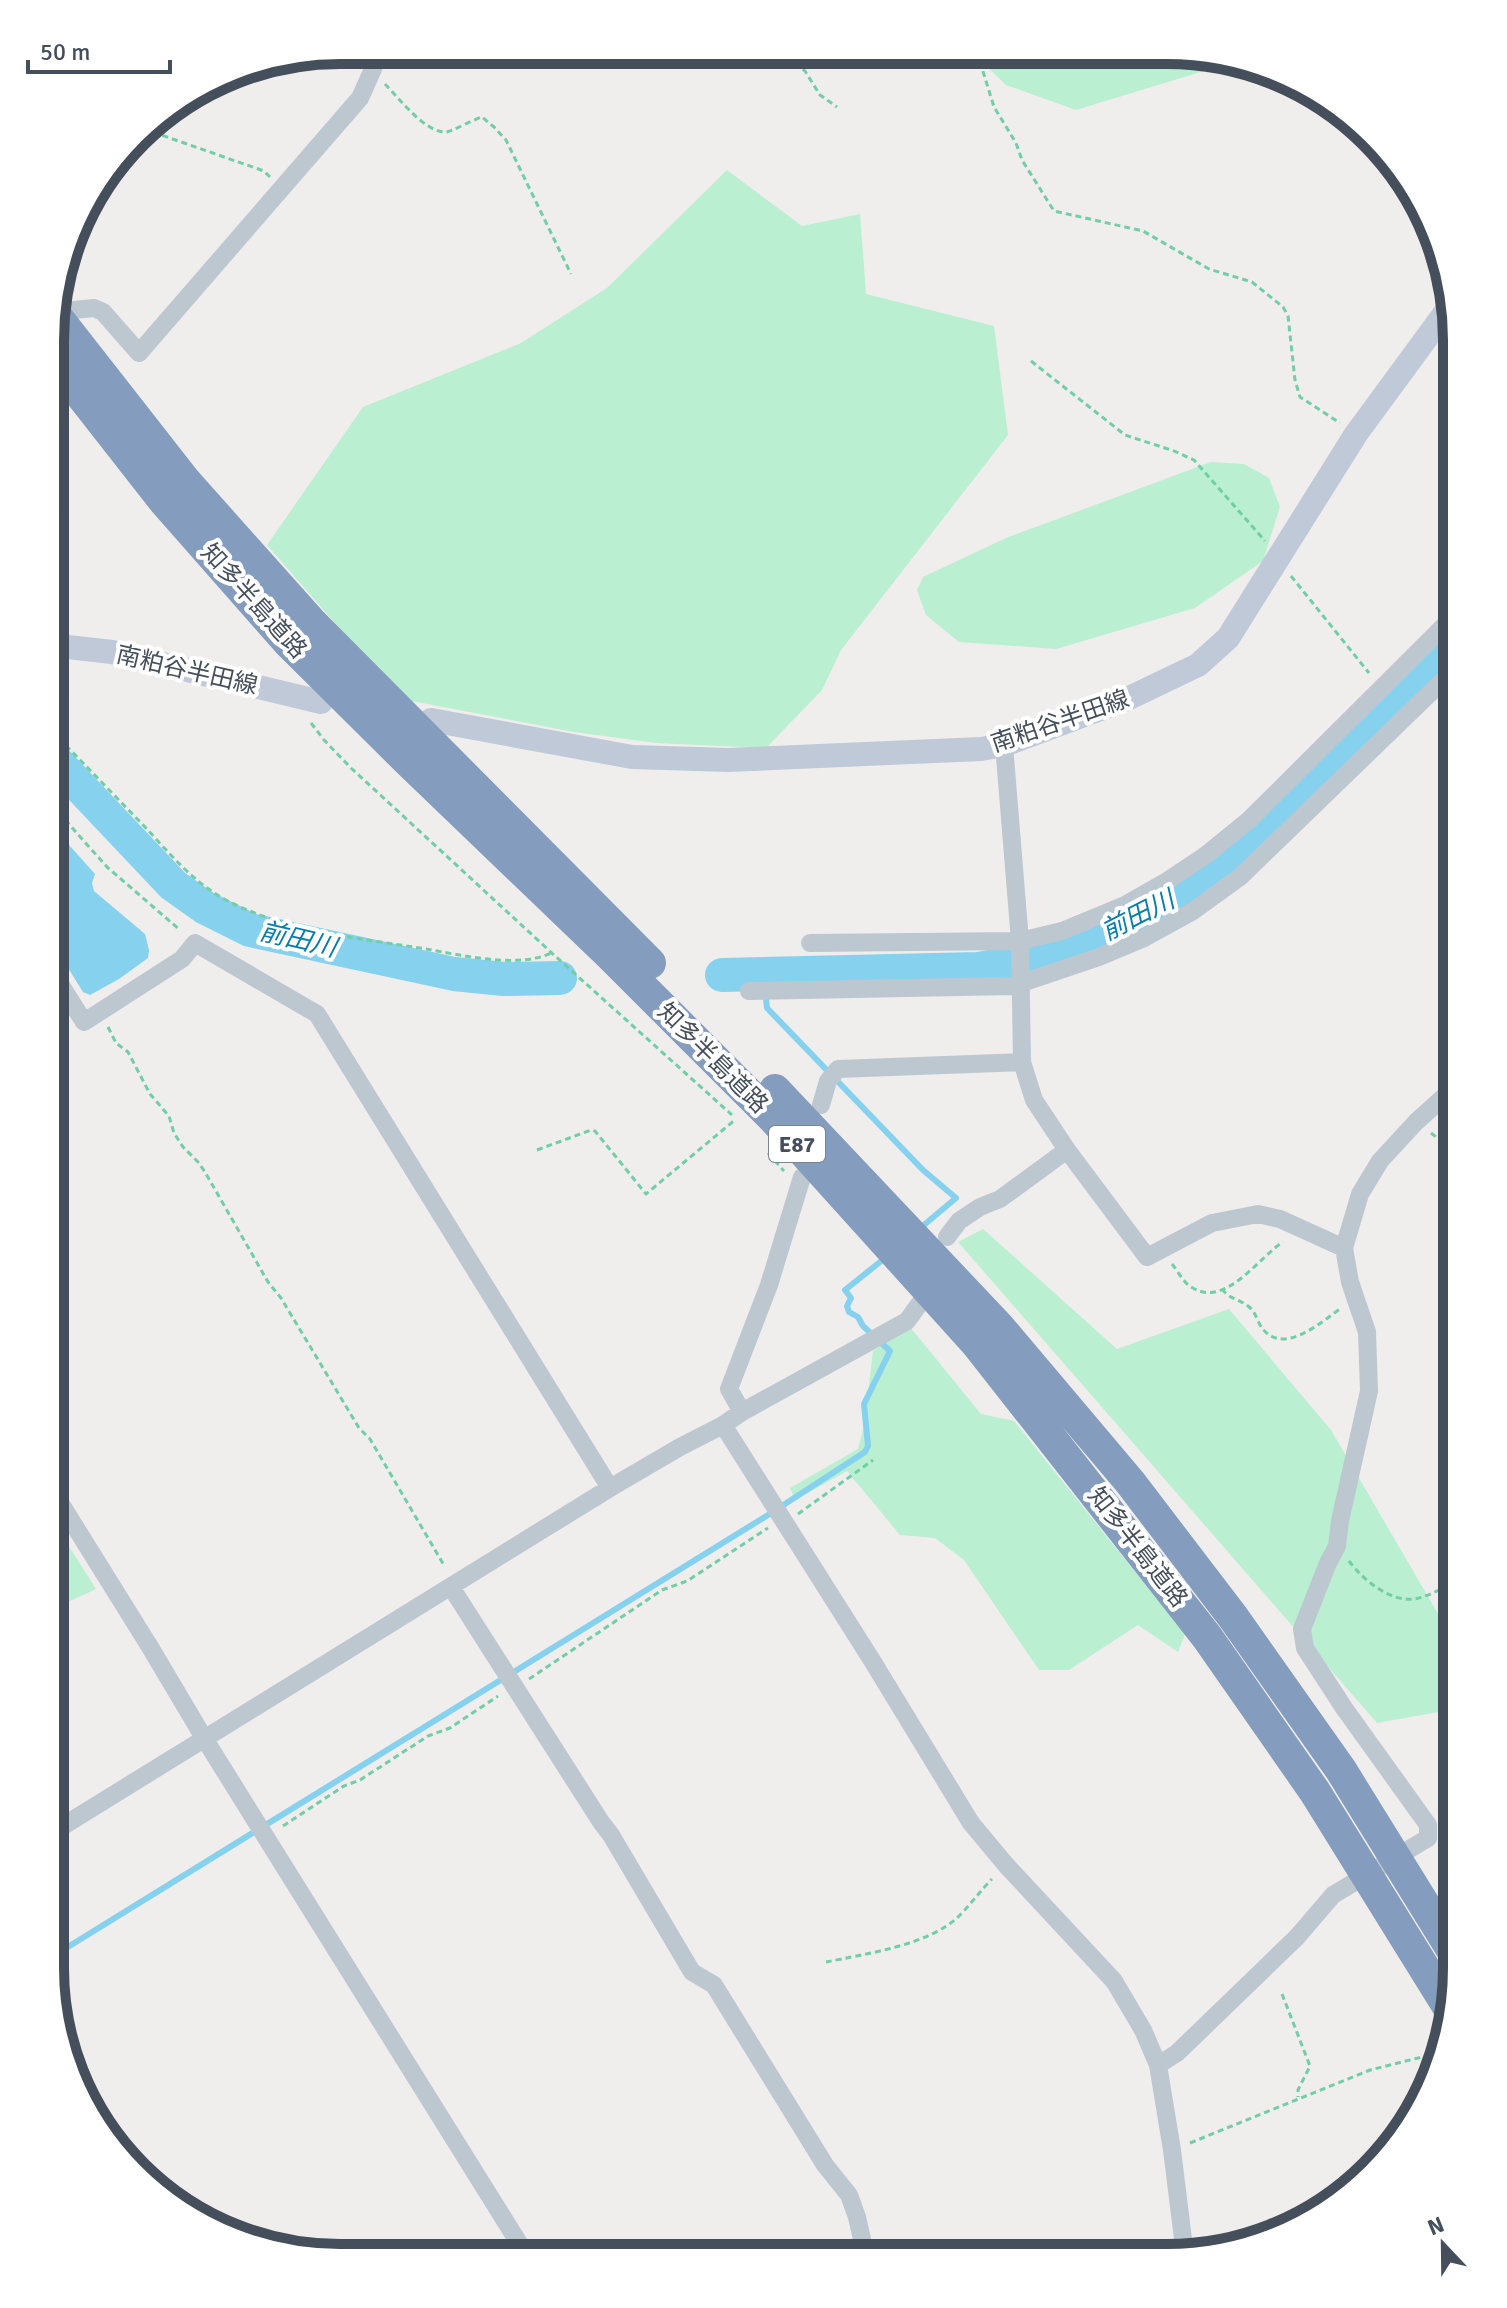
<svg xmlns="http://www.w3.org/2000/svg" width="1507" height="2308" font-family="Signika,'Noto Sans JP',sans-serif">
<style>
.green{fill:#baefd2}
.water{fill:#86d1ee}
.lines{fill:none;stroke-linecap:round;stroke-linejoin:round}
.stream{stroke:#86d1ee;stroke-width:6}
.river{stroke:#86d1ee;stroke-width:34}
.path{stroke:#71cea6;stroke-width:3;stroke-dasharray:6 4;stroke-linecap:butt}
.minor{stroke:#bdc7d0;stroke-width:18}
.secondary{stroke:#bfc9d7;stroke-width:24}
.motorway{stroke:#849cbe;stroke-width:32}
.labels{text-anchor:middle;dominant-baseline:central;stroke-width:8;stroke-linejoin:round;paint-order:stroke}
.shield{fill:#fff;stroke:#7d848c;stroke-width:2}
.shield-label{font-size:22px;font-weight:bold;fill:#454f5b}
.street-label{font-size:24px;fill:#454f5b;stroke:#fff}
.water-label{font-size:26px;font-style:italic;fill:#097eab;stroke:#fff}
.rim{fill:none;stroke:#454f5b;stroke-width:10}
</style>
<rect width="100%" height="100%" fill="#f0eded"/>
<!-- green -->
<path class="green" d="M972,52L1205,53L1220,59L1204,71L1076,110L1006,85Z
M727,170L802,226L860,214L866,294L994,326L1008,435L841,650L822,690L766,748L656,743L574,732L401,699L267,545L363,407L521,343L607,288Z
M1211,462L1244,464L1269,478L1280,507L1263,561L1195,608L1056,649L959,642L926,615L917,590L923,577L1006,538Z
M983,1229L1117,1349L1229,1309L1331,1430L1451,1636L1456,1637V1719L1444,1711L1377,1723L958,1242Z
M910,1327L981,1414L1014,1421L1185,1634L1178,1652L1138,1625L1069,1670H1039L964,1560L935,1538L900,1535L847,1471L795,1500L790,1488L858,1449L864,1426L873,1351Z
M51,1518L96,1589L51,1610Z"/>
<!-- water -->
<path class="water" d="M52,826L95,874L92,883L94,891L145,934L149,950L148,958L119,979L90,995L83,992L52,942Z"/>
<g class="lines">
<!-- stream -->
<path class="stream" d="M766,999L767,1008L923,1170L956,1198L918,1230
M50,1958L768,1515L865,1452L868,1446L864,1404L890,1351L863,1326L858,1317L849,1312L847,1306L851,1298L845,1290L885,1258"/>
<!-- river -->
<path class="river" d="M52,757L173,885L204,907L250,930L454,974L504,979L560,978
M722,975L978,969L1029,960L1087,942L1175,899L1216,871L1253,839L1457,639"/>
<!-- path -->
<path class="path" d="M779,51L805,71L820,95L837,107
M977,52L994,107L1016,143L1022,160L1054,211L1143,231L1209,269L1252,282L1283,307L1288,316L1295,380L1300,397L1340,423
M604,58L610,51
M385,84C399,98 425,133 446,132C453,131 472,120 482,117L494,127L506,140L571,274
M145,127L147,130L264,171L270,177
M1031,361L1125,435L1174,451L1194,460L1265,541
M1291,576L1369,673
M311,723L324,740L351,768L554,955L732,1115
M52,731C83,763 114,795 145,827C169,853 194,883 226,900C287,932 359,938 426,949C461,955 519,969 551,953
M52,805L107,867L180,930
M108,1027L116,1043L128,1052L150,1094L169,1116L174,1133L183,1147L198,1162L205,1172L268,1282L281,1298L359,1428L370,1439L445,1567
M1431,1133L1457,1153
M537,1150L591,1130L595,1131L646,1194L736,1119
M768,1153L784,1171
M1172,1264C1178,1271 1184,1284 1193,1288C1226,1308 1260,1256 1283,1242
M1222,1289C1229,1299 1239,1299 1248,1306C1256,1312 1257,1321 1262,1328C1283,1356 1320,1323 1340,1309
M798,1514L873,1460
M1349,1561C1363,1580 1390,1602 1414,1599C1428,1597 1444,1587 1457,1581
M529,1679L662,1590L687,1581L768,1528
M283,1826L344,1786L360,1780L428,1736L450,1728L498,1696
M826,1962C865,1954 930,1945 959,1916C971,1904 980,1891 992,1879
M1282,1994L1310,2066L1298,2090V2097
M1190,2143L1370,2070L1434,2054"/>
<!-- minor -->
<path class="minor" d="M74,310L94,308L103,312L139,353L360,98L373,69L379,50
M52,465L56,458L52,438
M1004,745L1020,941L1022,1062L1034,1100L1067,1150L1147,1257L1212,1223L1258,1214L1280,1219L1344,1248
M810,943L1020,941L1062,931L1125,905L1167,881L1206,855L1249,820L1457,613
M52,971L84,1022L182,959L195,943L317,1014L610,1488
M749,991L1013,986L1099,957L1142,939L1193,911L1240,877L1457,667
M821,1105L828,1081L838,1069L1022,1062
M947,1237L959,1221L980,1207L1000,1199L1067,1150
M742,1412L729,1389L769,1285L802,1177
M723,1425L873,1662L971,1823L1006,1865L1114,1981L1143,2030L1158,2065L1172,2150L1185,2255
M51,1488L150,1647L204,1738L527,2256
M451,1587L601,1822L611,1835L692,1972L714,1985L825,2165L849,2195L857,2217L866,2257
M50,1834L610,1488L680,1447L723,1425L742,1412L907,1321L920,1303
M1158,2065L1177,2053L1297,1937L1333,1895L1428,1838V1825L1344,1708L1305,1648L1302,1629L1328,1563L1337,1546L1340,1521L1369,1391L1367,1332L1350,1282L1344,1248L1360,1194L1380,1161L1416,1122L1457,1085"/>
<!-- secondary -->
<path class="secondary" d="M52,647L59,646L112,652L321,702
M431,720L632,757L728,760L981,749L1004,745L1127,699L1198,665L1228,638L1356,434L1450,306"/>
<!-- motorway -->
<path class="motorway" d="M53,312L186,482L311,622L650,963
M52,358L164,501L289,643L411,764L610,955L774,1119L977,1344L1207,1637L1315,1792L1449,2008
M775,1090L999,1327L1130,1482L1233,1617L1341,1770L1456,1956"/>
</g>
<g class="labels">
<!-- shield labels -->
<rect class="shield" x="769" y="1126" width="56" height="36" rx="6"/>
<g class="shield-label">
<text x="797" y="1144">E87</text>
</g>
<!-- street labels -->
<g class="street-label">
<text transform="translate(254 601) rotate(48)">知多半島道路</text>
<text transform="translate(187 670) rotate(13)">南粕谷半田線</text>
<text transform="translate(1060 721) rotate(-19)">南粕谷半田線</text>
<text transform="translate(713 1058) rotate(45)">知多半島道路</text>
<text transform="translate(1138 1547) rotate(52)">知多半島道路</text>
</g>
<!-- water labels -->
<g class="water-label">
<text transform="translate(1138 916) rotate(-27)">前田川</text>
<text transform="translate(298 940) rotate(13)">前田川</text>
</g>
</g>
<!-- crop -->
<path d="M0 0H1507V2308H0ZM340 64H1167A276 276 0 0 1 1443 340V1968A276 276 0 0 1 1167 2244H340A276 276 0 0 1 64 1968V340A276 276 0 0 1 340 64Z" fill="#fff" fill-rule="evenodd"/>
<path class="rim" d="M340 64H1167A276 276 0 0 1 1443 340V1968A276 276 0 0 1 1167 2244H340A276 276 0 0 1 64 1968V340A276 276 0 0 1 340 64Z"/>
<!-- north arrow -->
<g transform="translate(1443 2244) rotate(338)" stroke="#ffffff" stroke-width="6" paint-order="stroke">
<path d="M0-6L14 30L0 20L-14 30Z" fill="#454f5b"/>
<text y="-12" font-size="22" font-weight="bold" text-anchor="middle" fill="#454f5b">N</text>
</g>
<!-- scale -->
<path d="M28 60v12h142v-12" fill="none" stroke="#454f5b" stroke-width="4"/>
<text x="40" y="60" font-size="24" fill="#454f5b" stroke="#ffffff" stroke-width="6" paint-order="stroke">50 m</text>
</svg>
